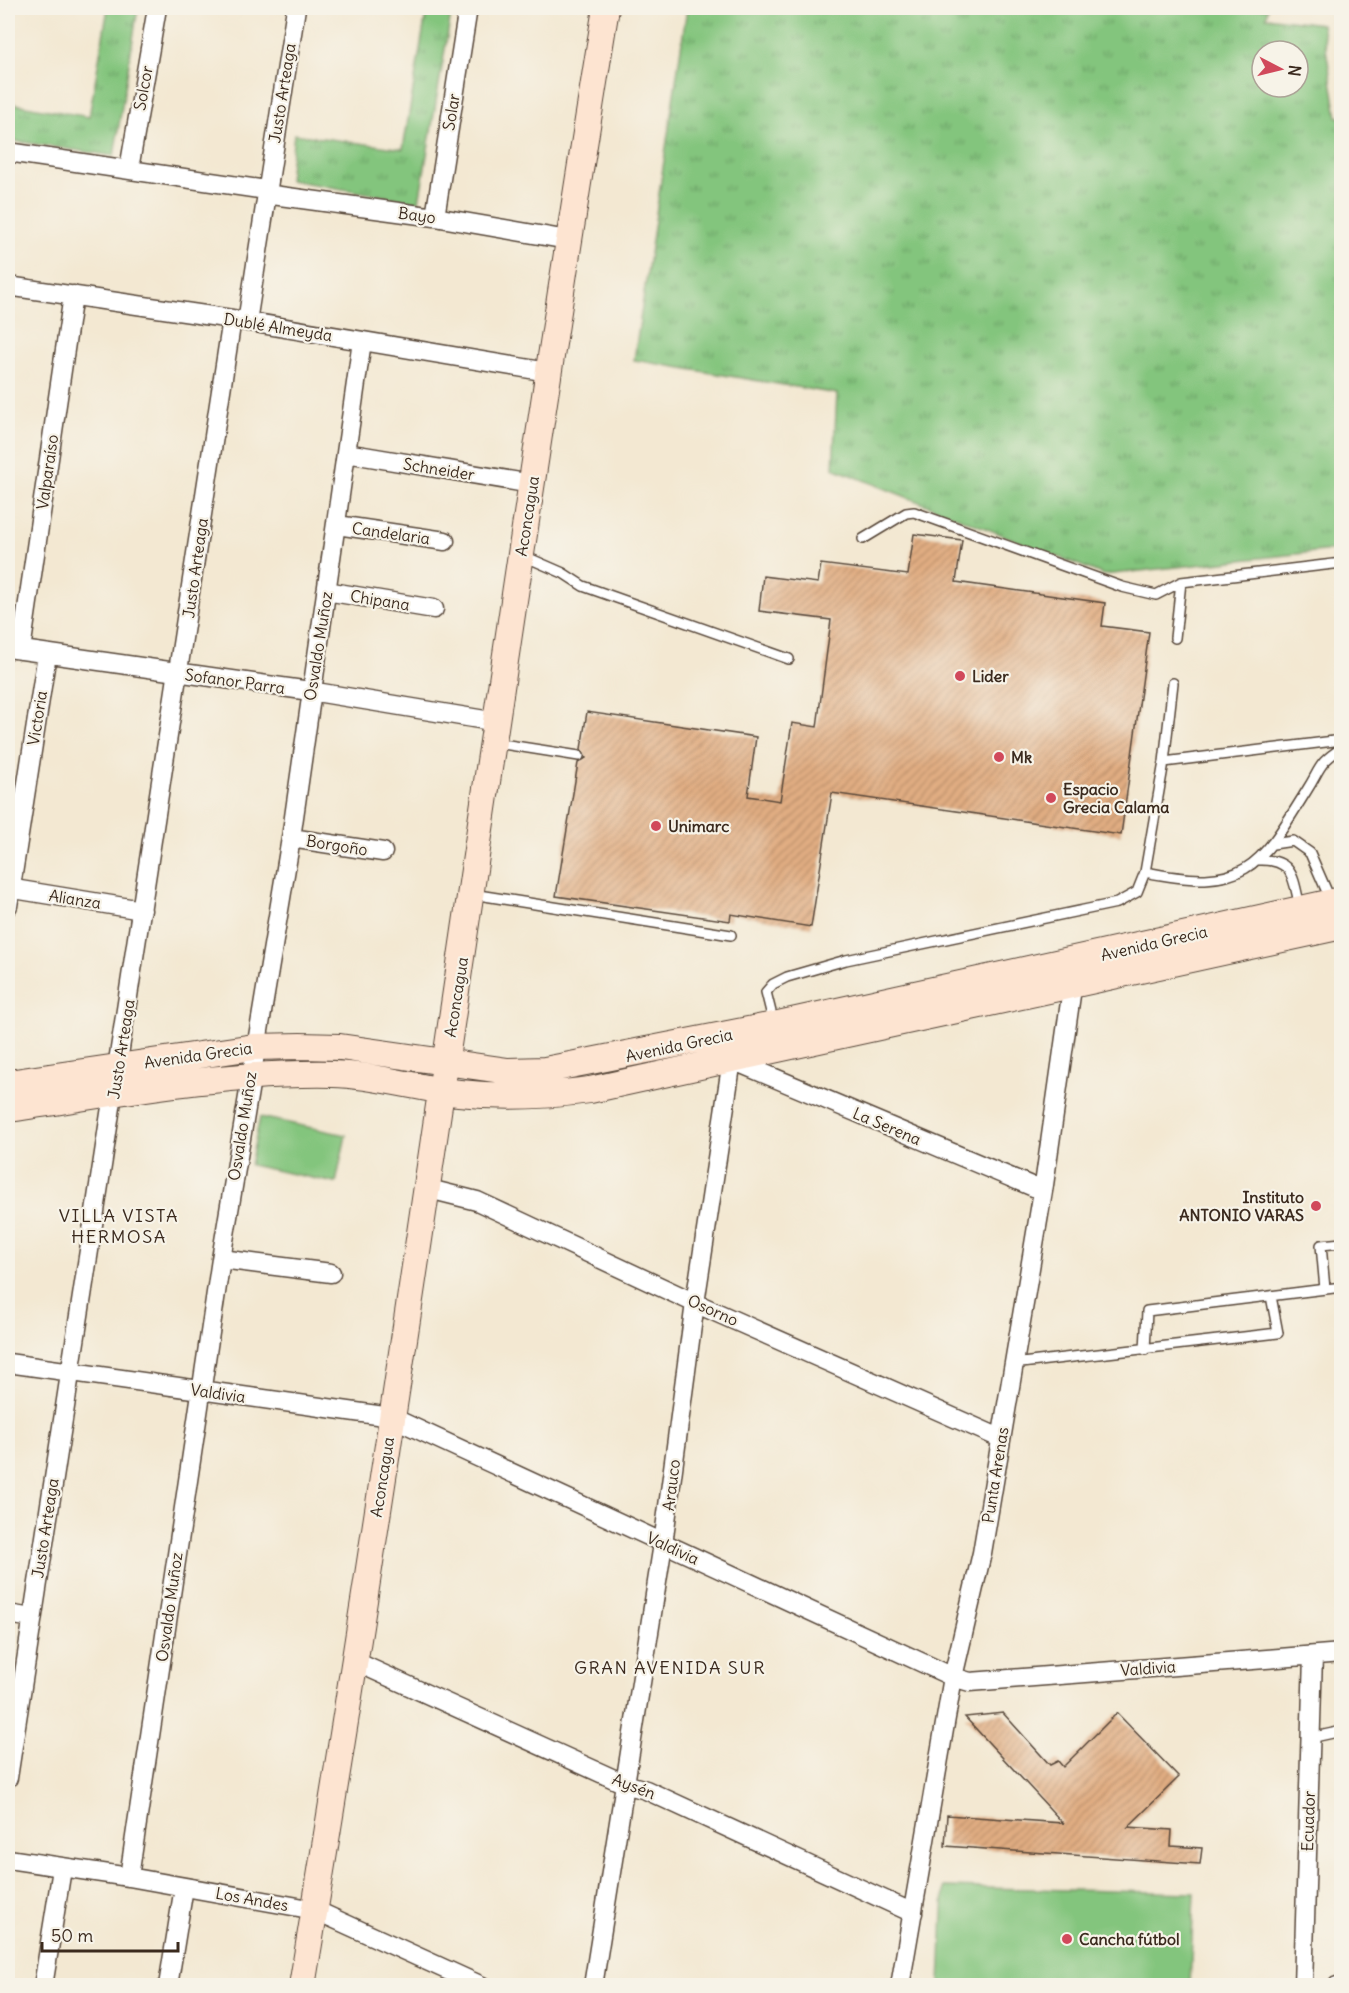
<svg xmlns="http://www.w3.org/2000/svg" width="1349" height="1993" font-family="Delius,sans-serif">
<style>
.grass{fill:url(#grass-tufts);stroke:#5f784e;stroke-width:1.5;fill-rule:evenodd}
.pitch{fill:#83c57d;stroke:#5f784e;stroke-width:1.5}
.building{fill:url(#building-hatch)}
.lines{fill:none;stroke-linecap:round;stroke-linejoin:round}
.lane-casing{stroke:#574639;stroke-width:12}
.street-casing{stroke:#574639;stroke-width:21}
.secondary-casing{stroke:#574639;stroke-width:28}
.lane{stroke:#fff;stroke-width:9}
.street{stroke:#fff;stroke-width:18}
.secondary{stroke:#fde4d1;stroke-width:26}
.poi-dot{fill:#d1495b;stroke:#f7f3e8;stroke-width:2}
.labels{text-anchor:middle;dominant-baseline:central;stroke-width:4.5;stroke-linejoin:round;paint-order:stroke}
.street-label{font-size:16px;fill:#3b2a1e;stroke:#f7f3e8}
.poi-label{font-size:16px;font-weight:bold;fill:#3b2a1e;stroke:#f7f3e8;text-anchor:start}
.neighbourhood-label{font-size:18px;letter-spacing:1.5px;fill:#3b2a1e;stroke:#f7f3e8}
</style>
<defs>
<pattern id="grass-tufts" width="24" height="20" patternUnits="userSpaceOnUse" patternTransform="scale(1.5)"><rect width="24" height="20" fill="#83c57d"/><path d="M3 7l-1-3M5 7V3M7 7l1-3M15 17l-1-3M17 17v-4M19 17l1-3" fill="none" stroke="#6ca066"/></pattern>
<pattern id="building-hatch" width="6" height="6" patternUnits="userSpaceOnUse" patternTransform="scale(1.5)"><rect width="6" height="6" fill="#e1ad82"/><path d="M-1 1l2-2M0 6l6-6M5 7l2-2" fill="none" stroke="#b88d6a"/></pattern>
</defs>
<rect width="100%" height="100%" fill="#f7f3e8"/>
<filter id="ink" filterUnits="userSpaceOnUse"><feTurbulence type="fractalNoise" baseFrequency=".0167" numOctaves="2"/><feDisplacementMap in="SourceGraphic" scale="12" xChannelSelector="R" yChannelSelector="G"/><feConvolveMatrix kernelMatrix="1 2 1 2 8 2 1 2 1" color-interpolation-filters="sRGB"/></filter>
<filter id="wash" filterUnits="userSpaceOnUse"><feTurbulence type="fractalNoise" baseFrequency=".008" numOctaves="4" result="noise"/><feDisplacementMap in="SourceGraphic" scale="24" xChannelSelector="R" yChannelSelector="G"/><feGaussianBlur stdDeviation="1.35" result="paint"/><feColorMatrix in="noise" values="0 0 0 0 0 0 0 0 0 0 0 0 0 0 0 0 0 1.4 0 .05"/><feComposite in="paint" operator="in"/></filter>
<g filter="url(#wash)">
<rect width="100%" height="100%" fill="#f3e8d2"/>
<!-- grass -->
<path class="grass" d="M108,8H138L114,156L8,140V103L89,117Z
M427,8H452L419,202L289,180L294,134L403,149Z
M687,8H1268L1266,17L1322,24L1337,117H1342L1341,549L1104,575L833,468L837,394L634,360ZM1262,51H1298V87H1262Z"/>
<!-- pitch -->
<path class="pitch" d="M260,1117L346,1135L336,1183L250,1165Z
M944,1887L1194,1893L1190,1985H940Z"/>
<g id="blocks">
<!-- building -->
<path class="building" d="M914,534L962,540L956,582L1105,603L1102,626L1149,632L1121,835L832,793L811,927L731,914L730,921L556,896L578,763L586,758L581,749L587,712L756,737L748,796L780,801L792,723L817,727L831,620L759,611L763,576L818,583L821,564L908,575Z
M1003,1713L1050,1765L1058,1761L1063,1767L1117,1713L1179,1777L1128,1827L1172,1830L1171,1846L1202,1848L1200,1864L945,1846L947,1815L1063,1823L965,1717Z"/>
</g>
</g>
<g filter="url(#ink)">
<use href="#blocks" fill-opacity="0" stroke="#574639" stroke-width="1.5"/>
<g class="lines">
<!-- lane casing -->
<g class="lane-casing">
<path id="lane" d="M863,539L906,513L914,512L1122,587L1156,595L1181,582L1175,638
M524,556L563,573L583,586L789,659
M1181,582L1342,563
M496,743L579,756
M1164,762L1342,740
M1273,844L1293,841L1310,853L1331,901
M1259,860C1294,859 1293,878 1300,907
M1145,872C1245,892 1258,870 1307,790C1321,768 1318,763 1342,748
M472,894L731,935
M774,1024L766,992L773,984L787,977L846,960L1117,903L1137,892L1145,872L1164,762L1173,683
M1325,1289L1321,1245L1342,1243
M1145,1350L1147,1311L1342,1287
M1013,1364L1278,1333L1271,1296
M1310,1738L1342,1731"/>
</g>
<!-- street casing -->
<g class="street-casing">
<path id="street" d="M8,152L266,190
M129,169L157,8
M265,194L435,217L568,240
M435,217L468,8
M8,286L232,319L548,372
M247,322L296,8
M346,453L532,484
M337,525L445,541
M326,591L434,609
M8,648L310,691L497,722
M21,650L73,295
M291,838L383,852
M8,888L142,910
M8,906L47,654
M732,1060L1043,1191
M425,1188L477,1201L695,1303L1000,1438
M221,1259L331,1273
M8,1363L391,1417L953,1677L970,1682L1342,1653
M8,1614L32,1618
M354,1661L625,1784L646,1790L913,1913
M8,1778C81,1291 159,805 232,319
M8,1859L129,1877L315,1910L482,1986
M129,1877L221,1259L291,838L362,341
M43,1986L62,1869
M168,1986L184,1887
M593,1986L663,1544L695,1303L732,1060L739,1052
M900,1986L953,1677L982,1553L1044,1185L1074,974
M1303,1986L1313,1656
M1337,1986L1342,1985"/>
</g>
<!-- secondary casing -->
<g class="secondary-casing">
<path id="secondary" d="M8,1083L254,1047L300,1046L340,1047L508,1071L545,1070L774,1025L1342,900
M8,1109C115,1093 224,1072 333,1074C375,1075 417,1088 459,1093C504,1098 546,1096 590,1090L1342,926
M302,1986C412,1328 499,666 606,8"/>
</g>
<!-- lane -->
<use href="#lane" class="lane"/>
<!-- street -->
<use href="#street" class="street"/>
<!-- secondary -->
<use href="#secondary" class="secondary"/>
</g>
</g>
<!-- markers -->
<g class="poi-dot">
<circle cx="960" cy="676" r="6"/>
<circle cx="999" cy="757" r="6"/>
<circle cx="1051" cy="798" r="6"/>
<circle cx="656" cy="826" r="6"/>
<circle cx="1316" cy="1206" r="6"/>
<circle cx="1067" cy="1939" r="6"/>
</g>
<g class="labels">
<!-- street labels -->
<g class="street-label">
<text transform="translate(143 88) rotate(-80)">Solcor</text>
<text transform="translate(282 93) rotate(-81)">Justo Arteaga</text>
<text transform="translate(451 112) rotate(-81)">Solar</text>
<text transform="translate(417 215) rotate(8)">Bayo</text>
<text transform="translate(278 327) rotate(9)">Dublé Almeyda</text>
<text transform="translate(439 469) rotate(9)">Schneider</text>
<text transform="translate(47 472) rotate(-82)">Valparaíso</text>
<text transform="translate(527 516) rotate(-81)">Aconcagua</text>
<text transform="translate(391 533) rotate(8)">Candelaria</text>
<text transform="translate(195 568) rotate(-82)">Justo Arteaga</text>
<text transform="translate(380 600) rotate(9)">Chipana</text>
<text transform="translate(318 646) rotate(-81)">Osvaldo Muñoz</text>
<text transform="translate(235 681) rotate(8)">Sofanor Parra</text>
<text transform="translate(37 718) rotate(-81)">Victoria</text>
<text transform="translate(337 845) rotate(9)">Borgoño</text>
<text transform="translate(75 899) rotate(9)">Alianza</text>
<text transform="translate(1154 943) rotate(-13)">Avenida Grecia</text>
<text transform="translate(456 997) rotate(-81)">Aconcagua</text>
<text transform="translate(679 1045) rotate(-12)">Avenida Grecia</text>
<text transform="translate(121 1049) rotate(-81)">Justo Arteaga</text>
<text transform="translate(198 1055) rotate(-8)">Avenida Grecia</text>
<text transform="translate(242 1126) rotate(-81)">Osvaldo Muñoz</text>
<text transform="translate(887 1126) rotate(23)">La Serena</text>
<text transform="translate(713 1310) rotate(24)">Osorno</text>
<text transform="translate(218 1393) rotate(8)">Valdivia</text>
<text transform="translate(995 1475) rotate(-81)">Punta Arenas</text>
<text transform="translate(382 1477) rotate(-81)">Aconcagua</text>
<text transform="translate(671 1485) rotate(-83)">Arauco</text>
<text transform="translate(45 1528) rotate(-81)">Justo Arteaga</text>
<text transform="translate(673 1548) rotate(25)">Valdivia</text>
<text transform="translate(169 1607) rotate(-82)">Osvaldo Muñoz</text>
<text transform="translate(1148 1668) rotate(-4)">Valdivia</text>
<text transform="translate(634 1786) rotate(21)">Aysén</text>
<text transform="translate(1308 1821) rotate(-88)">Ecuador</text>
<text transform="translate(252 1899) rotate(10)">Los Andes</text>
</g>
<!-- poi labels -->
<g class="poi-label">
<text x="972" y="676">Lider</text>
<text x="1011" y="757">Mk</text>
<text x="1063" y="789">Espacio<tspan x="1063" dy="18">Grecia Calama</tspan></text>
<text x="668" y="826">Unimarc</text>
<text x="1304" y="1197" text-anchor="end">Instituto<tspan x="1304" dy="18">ANTONIO VARAS</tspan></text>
<text x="1079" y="1939">Cancha fútbol</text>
</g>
<!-- neighbourhood labels -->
<g class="neighbourhood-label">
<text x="119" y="1215">VILLA VISTA<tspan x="119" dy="21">HERMOSA</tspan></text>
<text x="670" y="1667">GRAN AVENIDA SUR</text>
</g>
</g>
<!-- margin -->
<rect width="1349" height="1993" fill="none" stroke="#f7f3e8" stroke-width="30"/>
<!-- north arrow -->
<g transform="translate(1280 69) rotate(97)"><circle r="28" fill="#f7f3e8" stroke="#aca397" stroke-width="1.5"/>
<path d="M0-4.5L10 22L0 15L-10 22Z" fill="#d1495b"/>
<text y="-9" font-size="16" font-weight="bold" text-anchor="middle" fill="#3b2a1e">N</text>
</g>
<!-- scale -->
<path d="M42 1942v9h136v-9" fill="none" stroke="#3b2a1e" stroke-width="3"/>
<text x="51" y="1942" font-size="18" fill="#3b2a1e" stroke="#f7f3e8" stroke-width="4.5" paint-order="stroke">50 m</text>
</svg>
